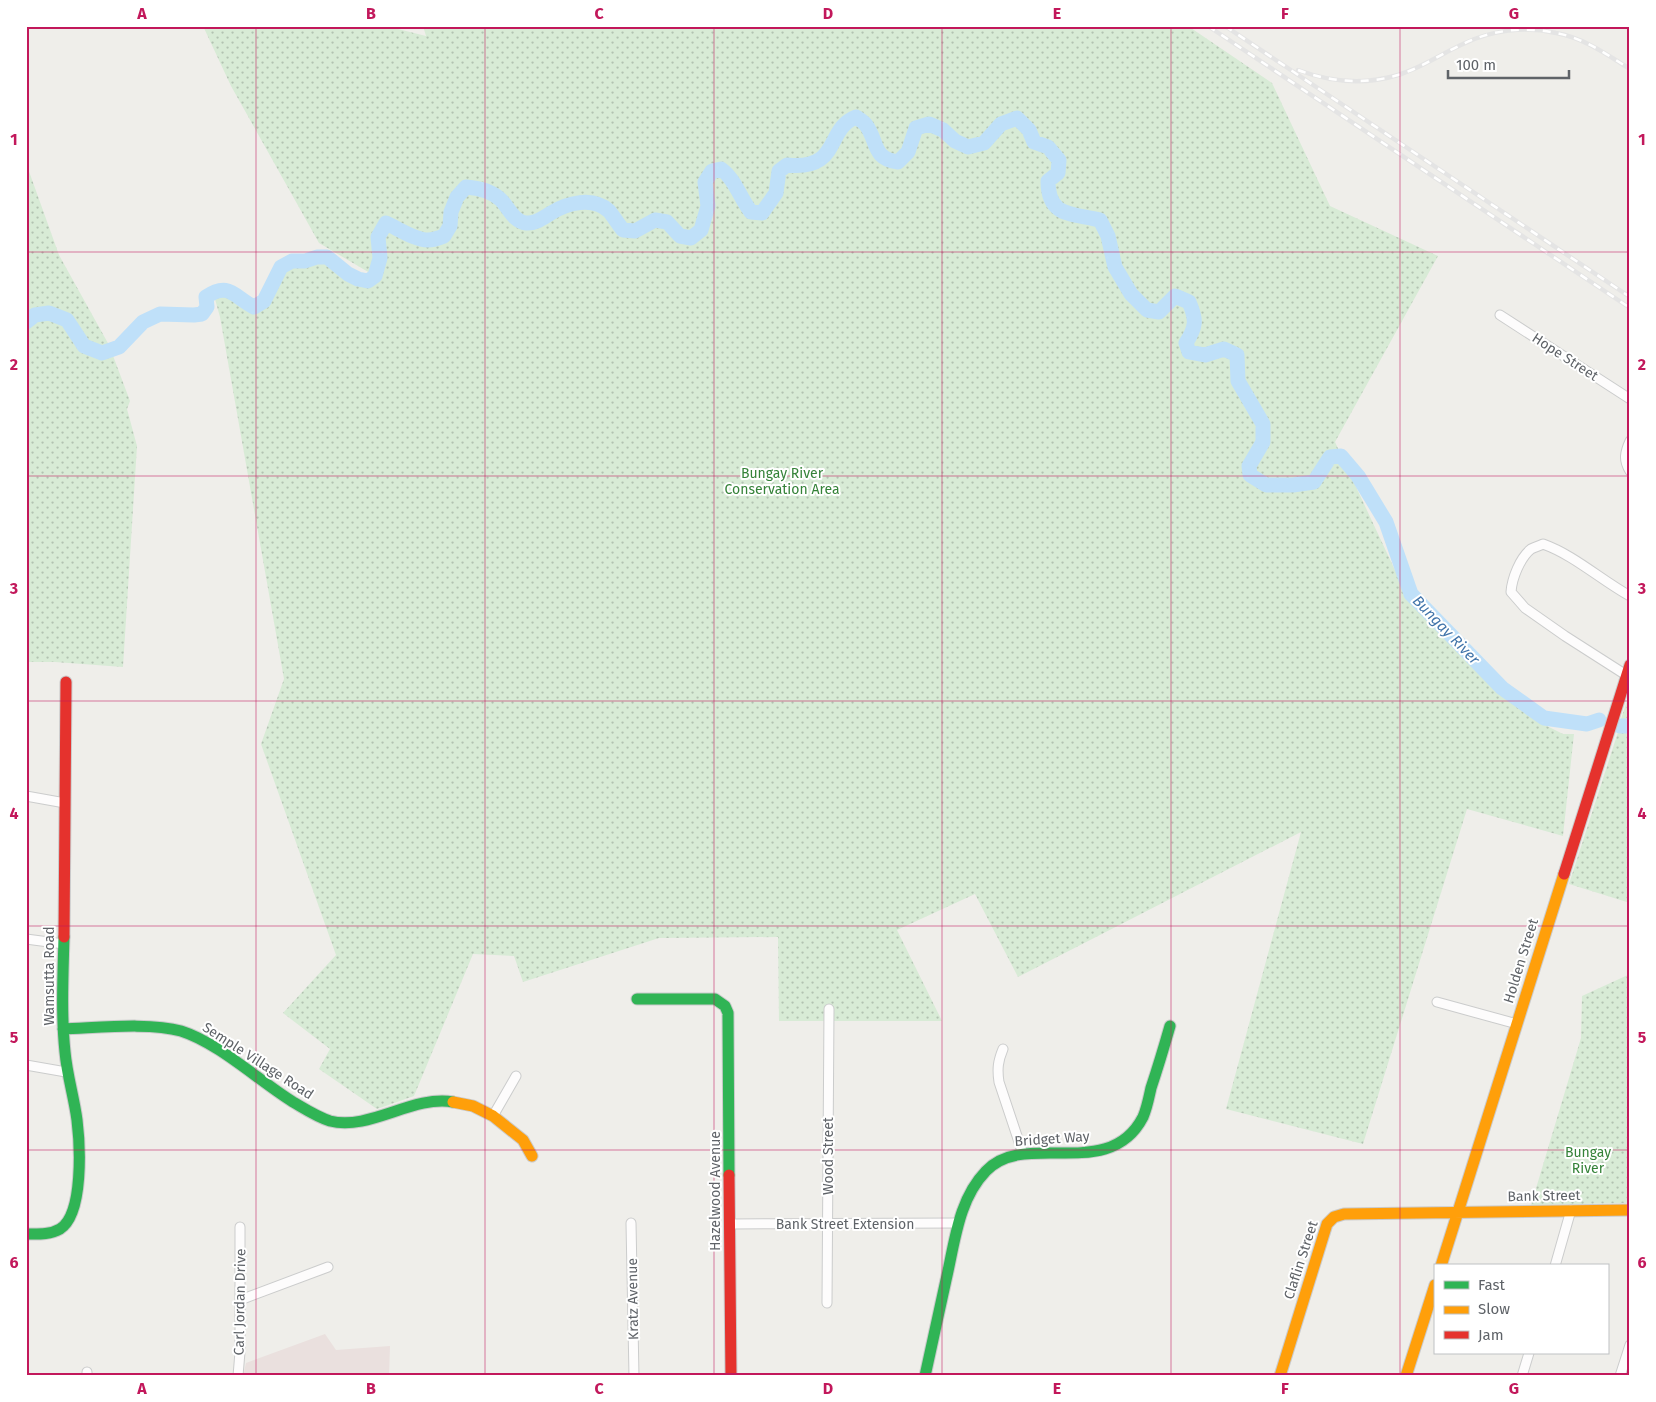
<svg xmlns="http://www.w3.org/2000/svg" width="1656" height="1402" font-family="'Fira Sans',sans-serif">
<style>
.medical{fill:#eae0de}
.park{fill:url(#park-dots)}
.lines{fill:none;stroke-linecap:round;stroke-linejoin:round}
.river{stroke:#bfe0f9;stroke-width:15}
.street-casing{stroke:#cbcccc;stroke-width:11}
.fast-casing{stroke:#cacacb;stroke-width:13}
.slow-casing{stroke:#cacacb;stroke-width:13}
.jam-casing{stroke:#cacacb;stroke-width:13}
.street{stroke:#fdfcfc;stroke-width:9}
.fast{stroke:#30b455;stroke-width:11}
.slow{stroke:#ff9f0a;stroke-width:11}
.jam{stroke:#e5322d;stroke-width:11}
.rail-casing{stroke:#e4e4e4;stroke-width:4.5}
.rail{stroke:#fff;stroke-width:2.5;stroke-dasharray:8;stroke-linecap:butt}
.grid{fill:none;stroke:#c2185b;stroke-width:1;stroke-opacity:0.55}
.labels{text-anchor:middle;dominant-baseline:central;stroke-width:4;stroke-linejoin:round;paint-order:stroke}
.street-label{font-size:14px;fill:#5f6368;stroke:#fff}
.park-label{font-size:14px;fill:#348238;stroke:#fff}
.water-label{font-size:15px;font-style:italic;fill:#4174aa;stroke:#fff}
.neatline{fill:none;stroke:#c2185b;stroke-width:2}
.grid-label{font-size:16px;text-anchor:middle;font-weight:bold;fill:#c2185b}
</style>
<defs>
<pattern id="park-dots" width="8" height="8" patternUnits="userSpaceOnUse" patternTransform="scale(1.25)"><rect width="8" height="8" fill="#d8ebd6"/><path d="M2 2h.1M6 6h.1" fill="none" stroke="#b2c2b1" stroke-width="1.8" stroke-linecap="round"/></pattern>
</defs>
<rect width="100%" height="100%" fill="#efeeea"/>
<!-- medical -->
<path class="medical" d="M325,1334L336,1350L390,1346L389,1376H243L246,1363Z"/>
<!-- park -->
<path class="park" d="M203,26H386L426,36L423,26H1188L1272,83L1330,206L1438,256L1335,442L1401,583L1502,688L1535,720L1563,734H1574L1563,836L1467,809L1363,1144L1226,1109L1301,832L1018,977L975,894L897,930L942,1021H779L778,937L659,938L523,982L514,956L473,954L414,1096L377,1109L319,1069L330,1049L283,1013L336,955L261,744L284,679L220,317L213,292C231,286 238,300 254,307L264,300L281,267L292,261H305L317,257H327L348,274L358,279L368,281L375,276L319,243L231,86Z
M26,163L59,255L109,345L130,401L127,409L137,446L123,667L55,662H26Z
M1630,692V720L1621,719Z
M1620,726H1630V903L1569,884Z
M1630,974V1203L1531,1205L1581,1038L1582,996Z"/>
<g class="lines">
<!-- river -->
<path class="river" d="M26,322L35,315L49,313L67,320L84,346L102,353L119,347L143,322L160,314L194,315L202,314L207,307L206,297C229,281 234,297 254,307L264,301L281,267L292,261H305L317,257H327L348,274L358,279L368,281L375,276L380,258L378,237L386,223C399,229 415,240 428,240C433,240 439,238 444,236L450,226L451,212L457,197L466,187C479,188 492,191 501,200C509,208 514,222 526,223C536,224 544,217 551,213C567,203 593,196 609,211C614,217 618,224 623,230L635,231L655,220L667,222L680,236L691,238L701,230L708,206L705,182L712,171L721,169C735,179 740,198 751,212L762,213L776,193L779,171L787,165C841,171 825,129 856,117C859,119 864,122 866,125C878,141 872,159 898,162L908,152L916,128L929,124L943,130L955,141L968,147L984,143L1001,124L1017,118L1029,130L1034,142L1048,147L1059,160L1058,173L1048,181C1048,218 1073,213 1100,220L1108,236L1115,267L1131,294L1147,310L1159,312L1175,296L1189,302C1197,320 1196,327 1186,343L1189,352L1205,355L1224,349L1237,355L1238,381L1263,424V442L1249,466L1250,475L1266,485H1293L1314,482L1330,457L1341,456L1358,476L1386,522L1411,594L1502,688L1544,718L1587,724L1599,720
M1620,726H1630"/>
<!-- street casing -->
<g class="street-casing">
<path id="street" d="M1500,315L1630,399
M1630,441C1625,452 1623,460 1630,471
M1626,675L1565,636L1525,608L1511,592C1512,578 1520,558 1531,549C1535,547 1539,546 1543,544C1574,555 1601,580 1630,596
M26,796L65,803
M26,939L64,944
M1437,1002L1517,1024
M1003,1049C998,1061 997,1069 999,1082L1023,1154
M26,1065L66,1072
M493,1116L516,1076
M631,1223L634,1376
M731,1224L959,1223
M1555,1266L1571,1210
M240,1300L328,1267
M827,1303L829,1009
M87,1376V1372
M238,1376L240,1352V1227
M1522,1376L1529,1353
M1620,1376L1630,1345"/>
</g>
<!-- fast casing -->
<g class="fast-casing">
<path id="fast" d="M637,999H715L725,1006L728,1013L729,1175
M63,1029C96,1028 150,1022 181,1031C219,1043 259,1081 293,1102C305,1109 317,1117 330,1121C370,1131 412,1095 453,1102
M26,1234C37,1234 50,1235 60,1229C84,1214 80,1144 77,1120C74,1097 67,1075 65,1052C61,1014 63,975 64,937
M925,1376C932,1344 939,1312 946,1280C955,1242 958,1200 986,1171C1025,1129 1109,1183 1143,1117C1147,1108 1149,1097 1151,1088C1158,1067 1164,1047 1170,1026"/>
</g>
<!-- slow casing -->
<g class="slow-casing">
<path id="slow" d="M453,1102L473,1106L493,1116L523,1140L532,1156
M1441,1266L1564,874
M1280,1376L1327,1224L1334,1217L1344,1214L1630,1210
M1406,1376L1435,1285"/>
</g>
<!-- jam casing -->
<g class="jam-casing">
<path id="jam" d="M1564,874L1630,665
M64,937L66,682
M729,1175L731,1376"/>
</g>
<!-- street -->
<use href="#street" class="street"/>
<!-- fast -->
<use href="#fast" class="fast"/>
<!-- slow -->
<use href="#slow" class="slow"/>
<!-- jam -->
<use href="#jam" class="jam"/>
<!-- rail casing -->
<g class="rail-casing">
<path id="rail" d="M1208,26L1630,308
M1225,26L1630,297
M1298,70C1330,82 1365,85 1398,75C1421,68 1441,54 1463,44C1491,30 1525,26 1556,33C1584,38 1606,54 1630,69"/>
</g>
<!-- rail -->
<use href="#rail" class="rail"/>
</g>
<!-- grid -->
<path class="grid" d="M256,26V1376M485,26V1376M714,26V1376M942,26V1376M1171,26V1376M1400,26V1376M26,252H1630M26,476H1630M26,701H1630M26,926H1630M26,1150H1630"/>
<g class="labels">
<!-- street labels -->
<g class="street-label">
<text transform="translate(1565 357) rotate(33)">Hope Street</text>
<text transform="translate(1521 961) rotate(-73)">Holden Street</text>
<text transform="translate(49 976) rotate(-90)">Wamsutta Road</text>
<text transform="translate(258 1061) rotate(33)">Semple Village Road</text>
<text transform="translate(1052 1139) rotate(-4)">Bridget Way</text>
<text transform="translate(828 1156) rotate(-90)">Wood Street</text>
<text transform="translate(715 1191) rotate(-90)">Hazelwood Avenue</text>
<text transform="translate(1544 1196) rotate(-1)">Bank Street</text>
<text x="845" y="1224">Bank Street Extension</text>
<text transform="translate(1301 1260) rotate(-72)">Claflin Street</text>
<text transform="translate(633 1299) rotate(-91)">Kratz Avenue</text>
<text transform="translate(240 1302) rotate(-89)">Carl Jordan Drive</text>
</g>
<!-- park labels -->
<g class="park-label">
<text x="782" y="473">Bungay River<tspan x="782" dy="16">Conservation Area</tspan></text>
<text x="1588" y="1152">Bungay<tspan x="1588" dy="16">River</tspan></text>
</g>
<!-- water labels -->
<g class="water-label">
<text transform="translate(1446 630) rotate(46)">Bungay River</text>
</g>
</g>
<!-- border -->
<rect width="1656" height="1402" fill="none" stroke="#ffffff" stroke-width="55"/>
<!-- legend -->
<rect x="1434" y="1264" width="175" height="90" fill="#ffffff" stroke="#bfc1c3"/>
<rect x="1444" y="1281" width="25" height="8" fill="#30b455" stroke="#bfc1c3"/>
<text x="1478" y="1290" font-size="15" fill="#5f6368">Fast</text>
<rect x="1444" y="1306" width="25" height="8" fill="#ff9f0a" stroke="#bfc1c3"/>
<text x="1478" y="1314" font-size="15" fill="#5f6368">Slow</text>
<rect x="1444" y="1331" width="25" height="8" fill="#e5322d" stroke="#bfc1c3"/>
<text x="1478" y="1340" font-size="15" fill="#5f6368">Jam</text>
<!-- scale -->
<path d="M1448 70v8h121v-8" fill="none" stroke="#5f6368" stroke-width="2.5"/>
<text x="1456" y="70" font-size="15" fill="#5f6368" stroke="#ffffff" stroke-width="4" paint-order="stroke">100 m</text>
<rect x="28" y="28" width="1600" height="1346" class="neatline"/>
<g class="grid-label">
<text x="142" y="19">A</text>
<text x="371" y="19">B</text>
<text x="599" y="19">C</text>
<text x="828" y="19">D</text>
<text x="1057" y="19">E</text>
<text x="1285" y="19">F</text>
<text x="1514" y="19">G</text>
<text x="14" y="145">1</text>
<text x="1642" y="145">1</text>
<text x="14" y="370">2</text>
<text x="1642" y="370">2</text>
<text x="14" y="594">3</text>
<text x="1642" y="594">3</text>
<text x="14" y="819">4</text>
<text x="1642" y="819">4</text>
<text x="14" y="1043">5</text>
<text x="1642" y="1043">5</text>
<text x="14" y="1268">6</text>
<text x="1642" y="1268">6</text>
<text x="142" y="1394">A</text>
<text x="371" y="1394">B</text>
<text x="599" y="1394">C</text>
<text x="828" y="1394">D</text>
<text x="1057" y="1394">E</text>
<text x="1285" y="1394">F</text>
<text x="1514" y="1394">G</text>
</g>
</svg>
